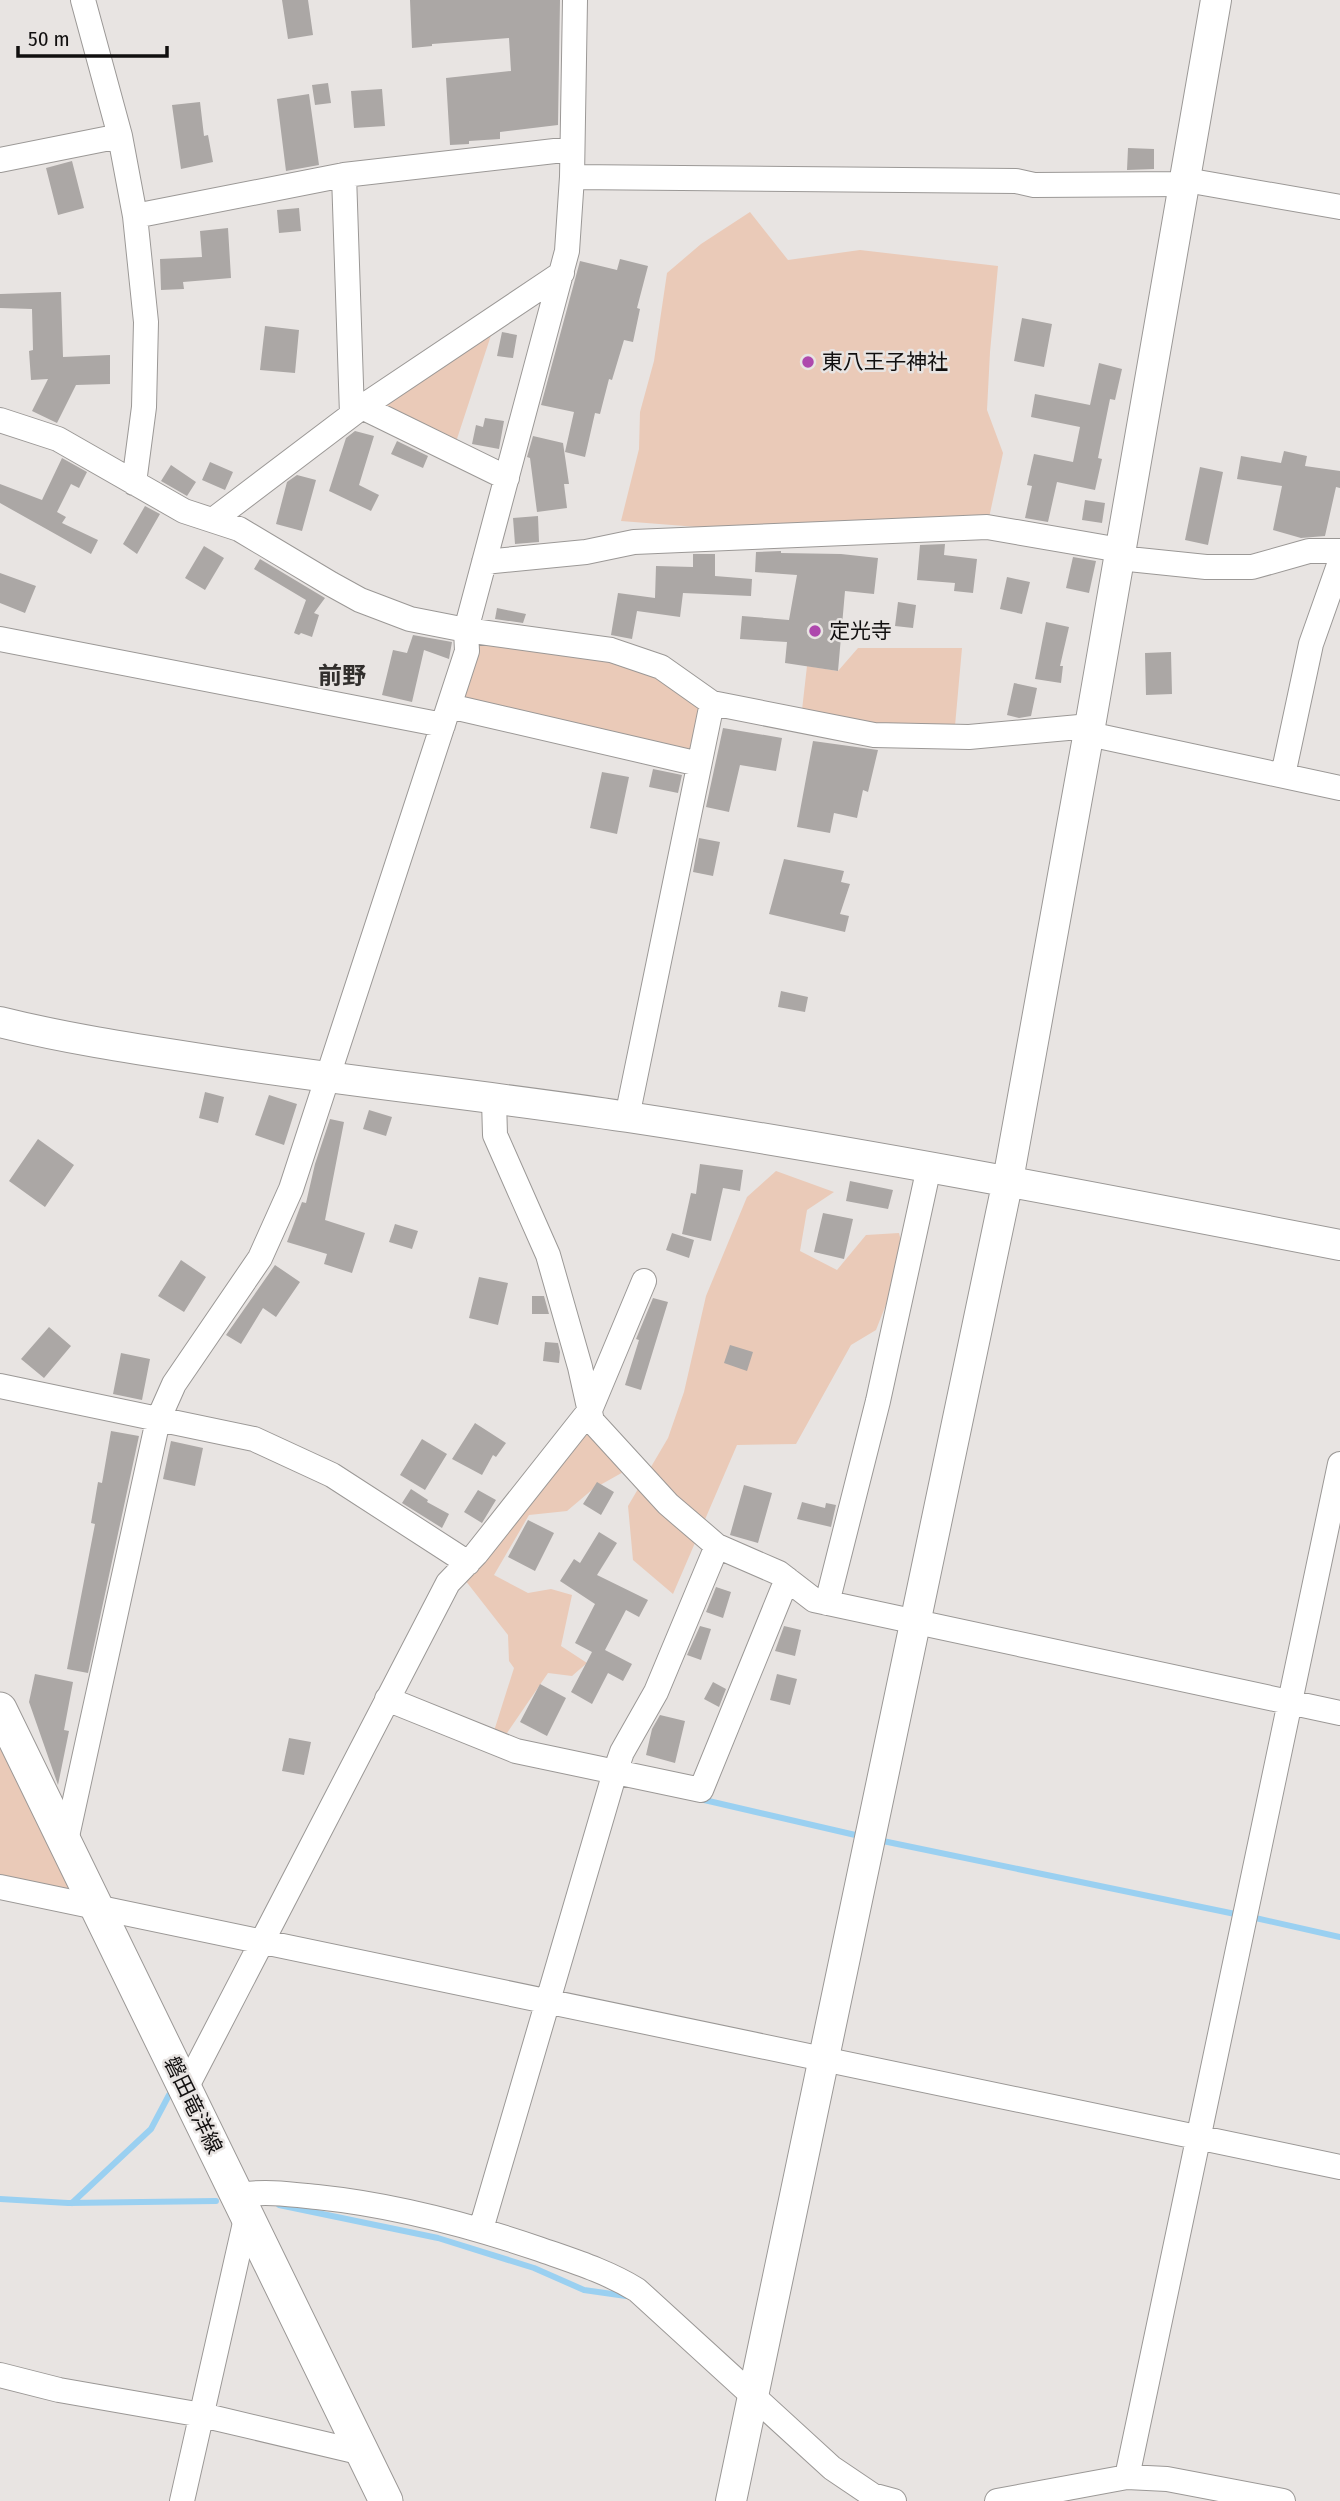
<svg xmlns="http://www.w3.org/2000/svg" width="1340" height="2501" font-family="'Fira Sans Condensed','Noto Sans JP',sans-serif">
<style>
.green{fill:#eacab8}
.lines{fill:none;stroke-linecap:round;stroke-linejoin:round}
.stream{stroke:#9ad0f1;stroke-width:6}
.building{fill:#aba7a5}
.minor-casing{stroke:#9b9896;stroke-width:26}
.tertiary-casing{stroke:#9b9896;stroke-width:32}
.secondary-casing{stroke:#9b9896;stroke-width:35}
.minor{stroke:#fff;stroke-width:24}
.tertiary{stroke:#fff;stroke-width:30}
.secondary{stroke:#fff;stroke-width:33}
.poi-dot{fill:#ae48ad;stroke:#e8e4e2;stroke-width:2.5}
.labels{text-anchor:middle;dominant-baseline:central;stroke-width:5;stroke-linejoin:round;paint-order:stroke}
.poi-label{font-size:21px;fill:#110f0f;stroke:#e8e4e2;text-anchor:start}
.street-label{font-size:21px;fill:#110f0f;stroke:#e8e4e2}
.quarter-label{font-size:24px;font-weight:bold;fill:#312e2c;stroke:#e8e4e2}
</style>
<rect width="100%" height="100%" fill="#e8e4e2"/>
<!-- green -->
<path class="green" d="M750,212L788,260L860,250L998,266L990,352L987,410L1003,453L987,527L798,535L621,521L639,449L640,412L654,361L667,273L701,244Z
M497,317L453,451L362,407Z
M466,630L611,650L712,703L699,764L449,706Z
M858,648H962L954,737L802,710L807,666L838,671Z
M776,1171L834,1192L807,1210L800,1251L837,1270L866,1235L899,1233L902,1245L894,1284L876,1330L851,1345L796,1444L737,1445L673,1594L633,1560L628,1506L668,1438L684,1392L706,1296L747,1197Z
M584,1417L634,1466L593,1489L567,1511L529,1515L494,1575L528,1593L551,1589L572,1595L561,1646L587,1663L572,1676L548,1673L507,1733L494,1731L514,1668L509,1661L508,1635L465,1580Z
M0,1739L78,1895L0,1884Z"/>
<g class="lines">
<!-- stream -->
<path class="stream" d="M700,1799L864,1837
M878,1840L1240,1915
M1251,1917L1340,1937
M0,2199L68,2203L216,2201
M72,2203L151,2129L169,2095
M279,2205L438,2238L534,2268L584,2290L626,2296"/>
</g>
<!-- building -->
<path class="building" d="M282,0H308L313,35L288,39Z
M410,0H560L558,125L500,132V139L469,141V144L450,145L446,78L511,71L509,38L432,44V46L412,48Z
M328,83L331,103L315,105L312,85Z
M382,89L385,126L354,128L351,91Z
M309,94L319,165L286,171L277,99Z
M200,102L204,136L208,135L213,162L181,169L172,105Z
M1128,148L1154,149V169L1127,170Z
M72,161L84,208L58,215L46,168Z
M299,208L301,231L279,233L277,210Z
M228,228L231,278L183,282L184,289L161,290L160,259L202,257L200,231Z
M620,259L648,266L637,308L640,309L633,342L624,340L612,380L609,379L600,414L595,413L585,457L565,452L574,412L541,405L580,261L617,270Z
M61,292L63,357L110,355V384L76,385L57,423L32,411L48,379L31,380L29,351L33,350L32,309L0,308V294Z
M1022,318L1052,324L1044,367L1014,361Z
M265,326L299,330L295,373L260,370Z
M502,332L517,335L513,358L497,356Z
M1099,363L1122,369L1115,400L1110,399L1098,458L1102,459L1095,490L1057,482L1048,522L1025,518L1032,486L1027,485L1034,454L1073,462L1080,427L1031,417L1035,394L1090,405Z
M485,418L504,421L499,449L472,444L476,425L483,427Z
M355,431L374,436L359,485L379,495L371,511L329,491L346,438Z
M533,436L563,443L569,484H564L567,508L537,512L530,458L527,457Z
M397,441L428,456L423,468L391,454Z
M1284,451L1307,456L1305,466L1340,471V488L1336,487L1325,536L1301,538L1273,530L1282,486L1237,479L1241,456L1281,463Z
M62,458L87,472L79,488L71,484L57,512L66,517L62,523L98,540L91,554L0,503V484L42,500Z
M210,462L233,472L225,490L202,480Z
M171,465L196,482L187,496L161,481Z
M1200,467L1223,472L1208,545L1185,540Z
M297,475L316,480L302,531L276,524L287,482Z
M1085,500L1105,503L1102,523L1082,520Z
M145,506L160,514L137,554L123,544Z
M538,516L539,542L515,544L513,518Z
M945,544L944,555L977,559L973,593L954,591L955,583L917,580L920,545Z
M204,546L224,558L205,590L185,578Z
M781,551V553L841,554L878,558L874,594L845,591L838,671L785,663L787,642L740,639L742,616L789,620L797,575L755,572L756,552Z
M693,554H715V576L752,579L751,596L683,593L680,617L637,611L632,639L611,635L618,593L655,598L656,566L693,567Z
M1073,557L1096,561L1089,593L1066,588Z
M260,559L325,598L314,613L319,615L312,637L301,633L299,635L294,633L306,600L254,569Z
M0,573L36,586L25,613L0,603Z
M1007,577L1030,582L1022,614L1000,609Z
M898,602L916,605L913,628L895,626Z
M497,608L526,614L523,623L495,619Z
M1046,622L1069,627L1060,666H1063L1061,683L1035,679Z
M413,635L452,642L449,659L424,650L412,702L382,695L393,650L407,653Z
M1171,652L1172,694L1146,695L1145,653Z
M1014,683L1037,688L1031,716L1019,718L1007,715Z
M723,728L782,738L776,771L740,765L729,812L706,807Z
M813,741L878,750L868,792L863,790L857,818L834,813L830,833L797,827Z
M653,769L682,775L678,793L649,787Z
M602,772L629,777L617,834L590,828Z
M699,838L720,842L713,876L693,872Z
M784,859L844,871L841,882L850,884L840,914L849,916L845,932L769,914Z
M781,991L808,997L805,1012L778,1007Z
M205,1092L224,1097L218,1123L199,1118Z
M269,1095L297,1104L284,1145L255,1135Z
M369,1110L392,1117L386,1136L363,1129Z
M330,1119L344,1122L325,1220L365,1233L352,1273L324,1264L327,1254L287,1242L302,1202L306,1203L315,1164Z
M38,1139L74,1165L45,1207L9,1181Z
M700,1164L743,1170L740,1191L723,1188L711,1241L682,1234L691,1193L696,1194Z
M850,1181L893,1190L888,1209L846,1201Z
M823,1213L853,1219L844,1259L814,1252Z
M395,1224L418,1231L412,1249L389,1242Z
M672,1233L694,1240L689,1258L666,1250Z
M181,1260L206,1277L184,1312L158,1296Z
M275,1265L300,1282L276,1317L263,1308L241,1344L226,1335Z
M479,1277L508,1283L498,1325L469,1318Z
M532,1296H544L549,1314H532Z
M653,1298L668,1302L641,1390L625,1385L639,1340L636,1339Z
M49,1327L71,1346L44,1378L21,1359Z
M545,1342L558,1343L560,1352L559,1363L543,1361Z
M730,1345L753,1352L747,1371L724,1363Z
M121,1353L150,1359L142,1400L113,1394Z
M475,1423L506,1443L496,1457L493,1455L482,1475L452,1459Z
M111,1431L139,1436L88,1673L67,1669L95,1524L91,1523L98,1482L102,1483Z
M422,1439L447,1454L425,1490L400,1475Z
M171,1441L203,1448L195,1486L163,1479Z
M597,1482L614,1492L601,1515L583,1504Z
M744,1485L772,1493L758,1543L730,1535Z
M411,1489L428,1500L427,1502L449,1514L442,1528L402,1503Z
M478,1490L496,1500L482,1523L464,1512Z
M802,1502L825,1508L826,1503L836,1505L831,1527L797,1519Z
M528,1520L554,1533L535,1571L508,1557Z
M599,1532L617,1543L597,1575L648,1600L639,1617L626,1610L605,1650L632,1664L623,1681L608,1673L592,1704L571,1692L592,1652L575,1643L595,1604L560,1581L574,1559L580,1563Z
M716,1587L731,1592L723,1618L706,1612Z
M700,1626L711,1629L701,1660L687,1655Z
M784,1626L801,1630L795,1656L775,1651Z
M35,1674L73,1682L64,1730L69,1731L58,1785L29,1702Z
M777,1674L797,1679L790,1705L770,1700Z
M713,1682L726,1689L719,1707L704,1699Z
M540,1684L566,1698L547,1736L520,1722Z
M660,1715L685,1721L675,1763L646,1755L652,1729Z
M289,1738L311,1742L304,1775L282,1771Z"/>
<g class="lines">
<!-- minor casing -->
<g class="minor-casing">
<path id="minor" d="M83,0L120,136L135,216L146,322L144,407L134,483
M0,160L120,136
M344,175L352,414
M572,177L1016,181L1034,185L1185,184
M1186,180L1340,207
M135,216L344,175L572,149
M362,407L507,478
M0,420L58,439L184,511L239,529L331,584L360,600L410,619L466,630L611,650L661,667L712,703L874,735L969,737L1090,726
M213,520L362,407L562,273
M1119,558L1206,567H1252L1309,551H1340
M484,562L586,552L634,542L987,527L1120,550
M0,639L443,725
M449,706L699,764
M1089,734L1340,788
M1283,775L1311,644L1340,562
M494,1100L495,1135L548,1255L580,1367L592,1421L668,1504L717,1546L779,1573L814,1600L1340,1713
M627,1117L712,703
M0,1386L254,1439L332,1475L468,1563
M827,1603L878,1401L929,1167
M387,1699L516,1751L701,1790L787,1579
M66,1841L158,1420L174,1384L260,1258L291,1189L467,651L466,630L567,251L572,177L575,0
M0,1887L1340,2167
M185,2090L448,1583L476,1554L590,1410L644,1281
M237,2195C266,2191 288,2194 317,2197C394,2205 466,2224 539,2249C573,2261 606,2271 637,2290L832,2468L872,2495L894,2501
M481,2229L615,1772L622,1752L656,1692L717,1546
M0,2375L59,2390L202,2415L363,2453
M1127,2477L1340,1464
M182,2501L247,2214
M997,2501L1127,2477L1167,2479L1283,2501"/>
</g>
<!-- tertiary casing -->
<g class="tertiary-casing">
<path id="tertiary" d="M0,1022C64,1038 129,1048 195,1058C339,1081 484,1095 628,1117C866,1153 1103,1199 1340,1245
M731,2501L1008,1180L1090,726L1216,0"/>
</g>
<!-- secondary casing -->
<g class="secondary-casing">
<path id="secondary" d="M0,1709L386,2501"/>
</g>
<!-- minor -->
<use href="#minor" class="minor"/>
<!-- tertiary -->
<use href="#tertiary" class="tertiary"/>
<!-- secondary -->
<use href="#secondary" class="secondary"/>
</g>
<!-- markers -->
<g class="poi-dot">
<circle cx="808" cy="362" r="7"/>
<circle cx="815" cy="631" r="7"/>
</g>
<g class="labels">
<!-- poi labels -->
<g class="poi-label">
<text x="822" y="362">東八王子神社</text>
<text x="829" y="631">定光寺</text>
</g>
<!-- street labels -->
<g class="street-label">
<text transform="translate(193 2105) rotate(64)">磐田竜洋線</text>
</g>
<!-- quarter labels -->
<g class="quarter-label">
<text x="342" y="676">前野</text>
</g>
</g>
<!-- scale -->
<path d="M18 46v10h149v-10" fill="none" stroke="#110f0f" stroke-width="3.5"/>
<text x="28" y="46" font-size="21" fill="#110f0f" stroke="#e8e4e2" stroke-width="5" paint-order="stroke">50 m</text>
</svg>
